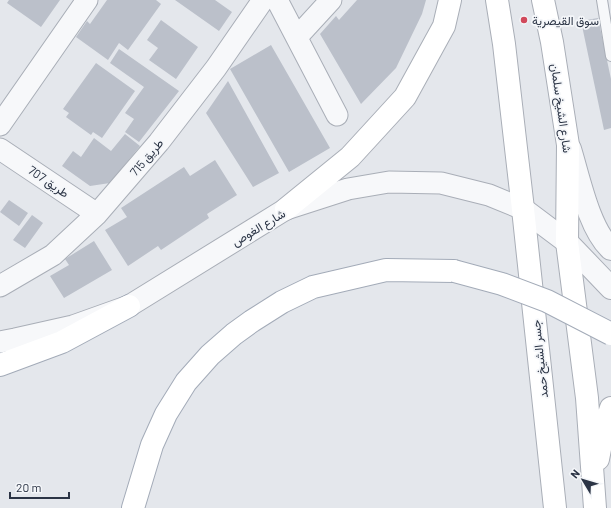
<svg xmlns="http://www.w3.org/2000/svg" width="611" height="508" font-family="Barlow,Vazirmatn,sans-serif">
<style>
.building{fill:#bbc0ca}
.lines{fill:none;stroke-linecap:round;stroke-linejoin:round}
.service-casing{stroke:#a9aeb7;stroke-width:12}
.minor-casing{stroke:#a9aeb7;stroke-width:23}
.tertiary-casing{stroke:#a9aeb7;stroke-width:24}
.secondary-casing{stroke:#a9aeb7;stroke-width:24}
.primary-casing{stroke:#a3abb8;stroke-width:24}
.service{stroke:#f7f8fa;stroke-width:10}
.minor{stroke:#f7f8fa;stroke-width:21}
.tertiary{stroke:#f7f8fa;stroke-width:22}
.secondary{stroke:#fff;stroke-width:22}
.primary{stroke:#fff;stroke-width:22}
.primary-bridge-casing{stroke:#a3abb8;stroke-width:24;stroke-linecap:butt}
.primary-bridge{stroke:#fff;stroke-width:22}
.poi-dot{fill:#d1495b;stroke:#f4f6f9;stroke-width:1.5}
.labels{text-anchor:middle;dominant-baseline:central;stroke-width:3.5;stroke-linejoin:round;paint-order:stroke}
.poi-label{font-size:12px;fill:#2b3445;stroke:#f4f6f9;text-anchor:start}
.street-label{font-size:12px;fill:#2b3445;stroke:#f4f6f9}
</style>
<rect width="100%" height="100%" fill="#e4e7ec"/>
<!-- building -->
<path class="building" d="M9,0H60L41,27L7,3Z
M107,0H156L161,4L128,50L119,43L108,60L76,37L87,21L90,24Z
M175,0H215L232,12L219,31Z
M357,0H426L422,14L396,68L361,104L320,34L336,16L339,20Z
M598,18L611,79V128L604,130L581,21Z
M161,20L198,47L176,79L149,60L158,48L147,40Z
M271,45L330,148L289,172L230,69Z
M119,49L179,91L139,142L125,132L134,119L125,113L144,87L110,63Z
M96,63L135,91L102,138L93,132L91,135L66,117L69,113L63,109Z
M228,81L279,173L253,187L206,113Z
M125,134L140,146L110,183L90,186L62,166L73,151L81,157L94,138L111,151Z
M215,160L237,195L207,214L209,218L161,250L158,246L128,266L105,230L127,217L121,208L184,167L190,176Z
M9,200L28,213L19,226L0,212Z
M32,215L43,223L25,248L13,240Z
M94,241L112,270L64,298L50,276L69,265L65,259Z"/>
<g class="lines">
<!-- service casing -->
<g class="service-casing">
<path id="service" d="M602,0L611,56"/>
</g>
<!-- minor casing -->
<g class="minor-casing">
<path id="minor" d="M277,0L337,115
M297,37L331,0
M0,125L87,0
M0,149L97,214
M0,286L53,255L97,214L159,142L216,68L263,0
M0,342L15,339L73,326L129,306L286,209L348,189L389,182L441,183L489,195L523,209"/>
</g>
<!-- tertiary casing -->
<g class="tertiary-casing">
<path id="tertiary" d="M570,149C579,178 589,229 611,249
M523,209L567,242L611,288"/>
</g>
<!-- secondary casing -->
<g class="secondary-casing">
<path id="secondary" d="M497,0L504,44L523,209L555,508
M543,0L552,42L568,145L567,242L587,398L595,508
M286,209L350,157L405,97L444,26L450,0
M598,459L604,429L611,408"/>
</g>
<!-- primary casing -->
<g class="primary-casing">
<path id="primary" d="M0,365L62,342L129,306
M133,508L152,445L166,414L186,382L210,355L234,334L252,321L282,302L313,287L386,270L454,271"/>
</g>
<!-- service -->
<use href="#service" class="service"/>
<!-- minor -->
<use href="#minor" class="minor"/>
<!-- tertiary -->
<use href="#tertiary" class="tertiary"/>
<!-- secondary -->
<use href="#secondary" class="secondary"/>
<!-- primary -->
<use href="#primary" class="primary"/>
<!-- primary-bridge casing -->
<g class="primary-bridge-casing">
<path id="primary-bridge" d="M454,271L502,284L547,301L611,334"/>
</g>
<!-- primary-bridge -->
<use href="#primary-bridge" class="primary-bridge"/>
</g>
<!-- markers -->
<circle class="poi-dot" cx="524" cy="20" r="4"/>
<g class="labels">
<!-- poi labels -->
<g class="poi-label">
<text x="532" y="20">سوق القيصرية</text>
</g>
<!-- street labels -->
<g class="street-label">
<text transform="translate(562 108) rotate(82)">شارع الشيخ سلمان</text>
<text transform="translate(146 157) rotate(-50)">طريق 715</text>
<text transform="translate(49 181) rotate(34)">طريق 707</text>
<text transform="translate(258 227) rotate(-31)">شارع الغوص</text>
<text transform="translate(539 359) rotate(-96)">جسر الشيخ حمد</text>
</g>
</g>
<!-- north arrow -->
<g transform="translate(583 480) rotate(308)" stroke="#f4f6f9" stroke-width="3" paint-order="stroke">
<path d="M0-3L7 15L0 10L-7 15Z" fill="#2b3445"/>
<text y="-6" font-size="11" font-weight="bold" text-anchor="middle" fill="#2b3445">N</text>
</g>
<!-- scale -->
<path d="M10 492v6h59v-6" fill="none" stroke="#2b3445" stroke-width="2"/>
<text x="16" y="492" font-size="12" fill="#2b3445" stroke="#f4f6f9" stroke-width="3" paint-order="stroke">20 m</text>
</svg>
